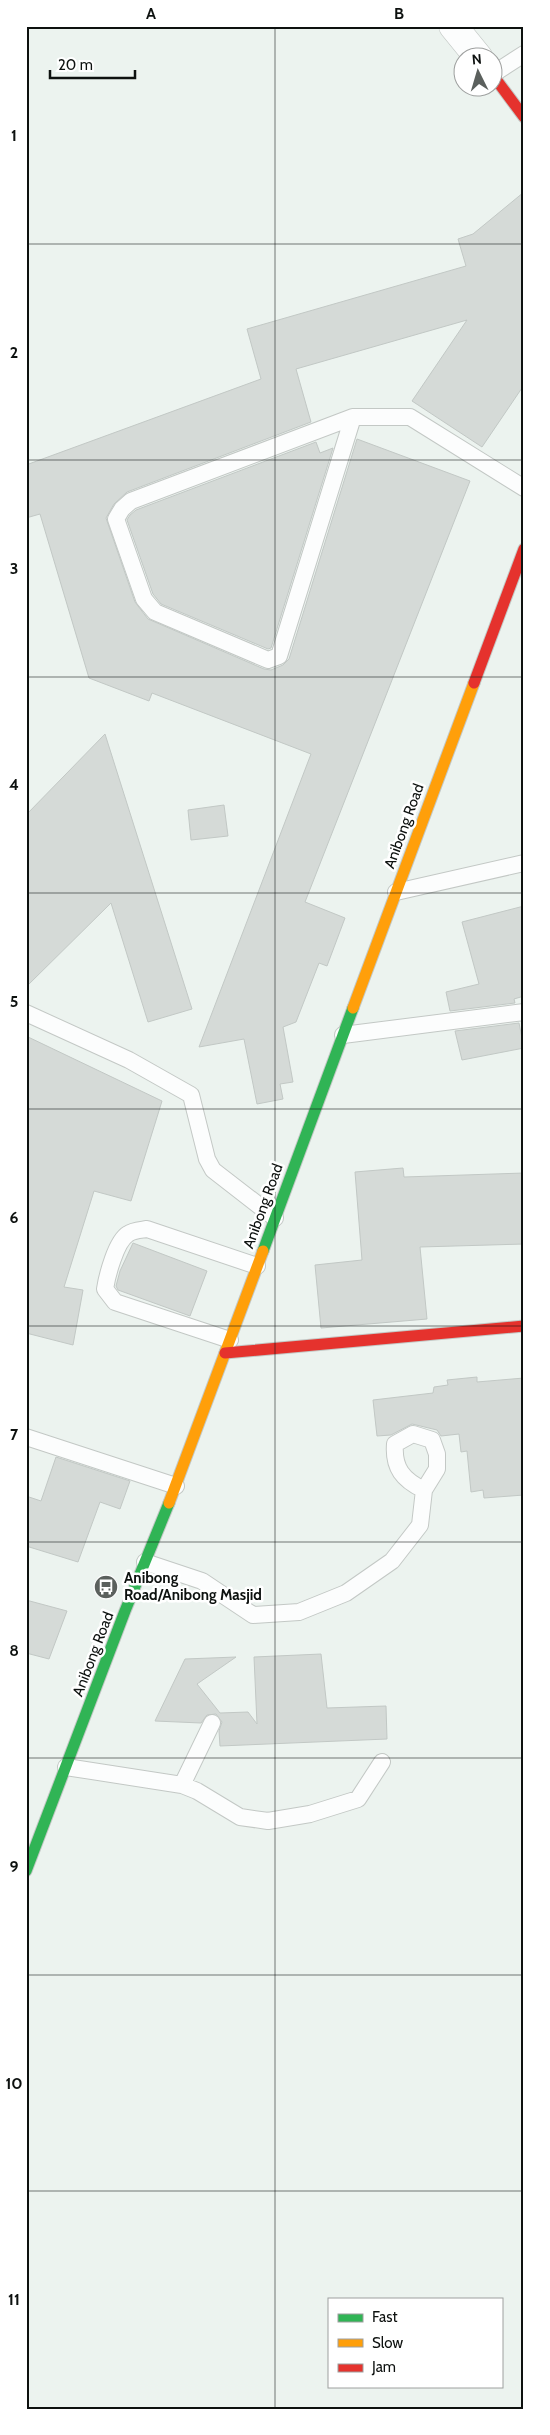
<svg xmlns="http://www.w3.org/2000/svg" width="550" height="2435" font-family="Cabin,sans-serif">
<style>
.building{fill:#d5dad7;stroke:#c2c8c5}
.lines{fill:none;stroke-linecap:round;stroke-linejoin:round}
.lane-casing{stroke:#c3c8c5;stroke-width:18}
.street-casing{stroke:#c3c8c5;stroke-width:29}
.fast-casing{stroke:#c3c8c5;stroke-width:13}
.slow-casing{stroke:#c3c8c5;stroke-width:13}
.jam-casing{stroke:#c3c8c5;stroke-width:13}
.lane{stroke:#fcfdfd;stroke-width:16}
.street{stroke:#fcfdfd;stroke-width:28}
.fast{stroke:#30b455;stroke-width:11}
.slow{stroke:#ff9f0a;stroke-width:11}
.jam{stroke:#e5322d;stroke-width:11}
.grid{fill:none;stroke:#0d110f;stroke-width:1;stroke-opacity:0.55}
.labels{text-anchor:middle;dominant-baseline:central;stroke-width:5;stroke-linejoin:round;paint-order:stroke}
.street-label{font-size:15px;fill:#0d110f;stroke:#fff}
.poi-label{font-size:15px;font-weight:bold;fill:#0d110f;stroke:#fff;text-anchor:start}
.neatline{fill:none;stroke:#0d110f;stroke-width:2}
.grid-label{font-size:16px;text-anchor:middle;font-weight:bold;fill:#0d110f}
</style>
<rect width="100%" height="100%" fill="#ecf3ef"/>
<!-- building -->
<path class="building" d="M524,192V385L482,447L412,401L467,320L296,369L311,422L127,492L114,504L106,518L135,602L148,619L264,669L271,670L283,665L289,659L357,439L470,481L305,902L345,918L327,966L319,963L296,1022L283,1027L293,1082L280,1084L283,1099L257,1104L244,1039L199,1047L311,754L152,693L149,701L89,678L40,514L26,518V465L261,379L247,329L466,266L458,239L473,234Z
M316,442L320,453L333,448L271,648L268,649L161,604L153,594L127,520L130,515L136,510Z
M105,734L192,1009L148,1022L111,903L26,987V815Z
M224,805L228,836L191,840L188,810Z
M524,906V996L514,999L515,1003L450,1011L446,992L479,984L462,922Z
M519,1023L524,1048L462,1060L455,1031Z
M26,1036L162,1101L131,1201L94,1191L64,1287L83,1290L73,1345L26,1333Z
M403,1168L404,1177L524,1173V1244L420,1247L427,1319L321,1328L315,1265L362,1260L355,1172Z
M133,1243L207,1271L190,1316L118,1290L116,1286L120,1271Z
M477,1377V1382L524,1378V1495L484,1498L483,1490L471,1492L467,1451L461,1452L459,1434L441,1436L437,1430L412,1424L391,1435L377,1436L373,1400L433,1393L434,1387L448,1385L447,1380Z
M56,1457L130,1481L120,1509L100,1502L78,1562L26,1546V1496L41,1501Z
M26,1600L67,1611L49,1659L26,1653Z
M321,1654L327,1708L386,1706L387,1739L220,1746L219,1731L222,1722L216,1714L207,1715L201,1723L155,1721L185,1659L236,1657L197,1684L220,1713L248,1712L257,1724L254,1657Z"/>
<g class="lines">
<!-- lane casing -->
<g class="lane-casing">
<path id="lane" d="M493,74L524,54
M353,417L279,656L268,660L155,612L144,599L116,519L122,509L131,501L353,417H410L524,488
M396,892L524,863
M26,1013L129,1060L191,1095L207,1159L213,1170L275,1218
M343,1035L524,1012
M230,1340L115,1302L105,1289C107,1276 116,1241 128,1234C133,1230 141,1230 147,1229L257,1266
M26,1437L176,1486
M145,1562L202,1581L253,1615L299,1612L346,1593L392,1561L420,1525L424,1490L437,1469V1454L432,1440L413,1434L395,1444C393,1468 403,1480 424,1490
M66,1767L182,1785L197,1791L240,1817L268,1821L310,1814L358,1799L382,1762
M182,1785L212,1723"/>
</g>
<!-- street casing -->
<g class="street-casing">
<path id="street" d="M453,26L479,58"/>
</g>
<!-- fast casing -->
<g class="fast-casing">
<path id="fast" d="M263,1251L353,1008
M26,1871L125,1611L169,1503"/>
</g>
<!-- slow casing -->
<g class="slow-casing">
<path id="slow" d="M353,1008L474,683
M169,1503L263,1251"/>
</g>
<!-- jam casing -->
<g class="jam-casing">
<path id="jam" d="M492,74L524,117
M474,683L524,549
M225,1353L524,1326"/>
</g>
<!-- lane -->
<use href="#lane" class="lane"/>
<!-- street -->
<use href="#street" class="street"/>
<!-- fast -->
<use href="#fast" class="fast"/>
<!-- slow -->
<use href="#slow" class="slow"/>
<!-- jam -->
<use href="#jam" class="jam"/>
</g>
<!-- grid -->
<path class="grid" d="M275,26V2409M26,244H524M26,460H524M26,677H524M26,893H524M26,1109H524M26,1326H524M26,1542H524M26,1758H524M26,1975H524M26,2191H524"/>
<!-- icons -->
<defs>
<g id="bus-disc" transform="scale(1.25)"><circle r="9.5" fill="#5b605d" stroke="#fff"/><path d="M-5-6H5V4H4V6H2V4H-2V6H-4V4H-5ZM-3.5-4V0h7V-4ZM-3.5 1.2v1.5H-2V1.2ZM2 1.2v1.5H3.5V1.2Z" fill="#fff"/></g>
</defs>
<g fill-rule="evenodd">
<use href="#bus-disc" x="106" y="1587"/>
</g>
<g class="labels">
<!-- street labels -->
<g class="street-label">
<text transform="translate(404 826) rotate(-70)">Anibong Road</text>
<text transform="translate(263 1206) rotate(-70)">Anibong Road</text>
<text transform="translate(93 1654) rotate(-69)">Anibong Road</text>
</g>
<!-- poi labels -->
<g class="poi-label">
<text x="124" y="1578">Anibong<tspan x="124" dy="17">Road/Anibong Masjid</tspan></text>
</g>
</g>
<!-- border -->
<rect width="550" height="2435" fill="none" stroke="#ffffff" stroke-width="55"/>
<!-- legend -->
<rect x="328" y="2298" width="175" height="90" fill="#ffffff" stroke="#9ea09f"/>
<rect x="338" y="2314" width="25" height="8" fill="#30b455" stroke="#9ea09f"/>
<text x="372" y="2322" font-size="15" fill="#0d110f">Fast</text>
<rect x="338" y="2339" width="25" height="8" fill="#ff9f0a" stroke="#9ea09f"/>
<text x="372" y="2348" font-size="15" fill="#0d110f">Slow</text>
<rect x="338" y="2364" width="25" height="8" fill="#e5322d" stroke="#9ea09f"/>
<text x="372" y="2372" font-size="15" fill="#0d110f">Jam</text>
<!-- north arrow -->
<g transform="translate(478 72) rotate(355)"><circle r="24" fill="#ffffff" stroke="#9ea09f"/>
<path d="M0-4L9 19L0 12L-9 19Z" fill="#5b605d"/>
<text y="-8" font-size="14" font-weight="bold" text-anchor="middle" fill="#0d110f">N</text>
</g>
<!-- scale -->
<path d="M50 70v8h85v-8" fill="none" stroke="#0d110f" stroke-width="2.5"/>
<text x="58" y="70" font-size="15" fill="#0d110f" stroke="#ffffff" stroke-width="4" paint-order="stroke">20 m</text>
<rect x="28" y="28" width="494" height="2380" class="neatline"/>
<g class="grid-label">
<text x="151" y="19">A</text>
<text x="399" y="19">B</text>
<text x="14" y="141">1</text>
<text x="14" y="358">2</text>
<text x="14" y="574">3</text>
<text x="14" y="790">4</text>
<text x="14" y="1007">5</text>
<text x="14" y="1223">6</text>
<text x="14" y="1440">7</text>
<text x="14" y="1656">8</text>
<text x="14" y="1872">9</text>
<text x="14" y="2089">10</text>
<text x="14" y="2305">11</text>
</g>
</svg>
